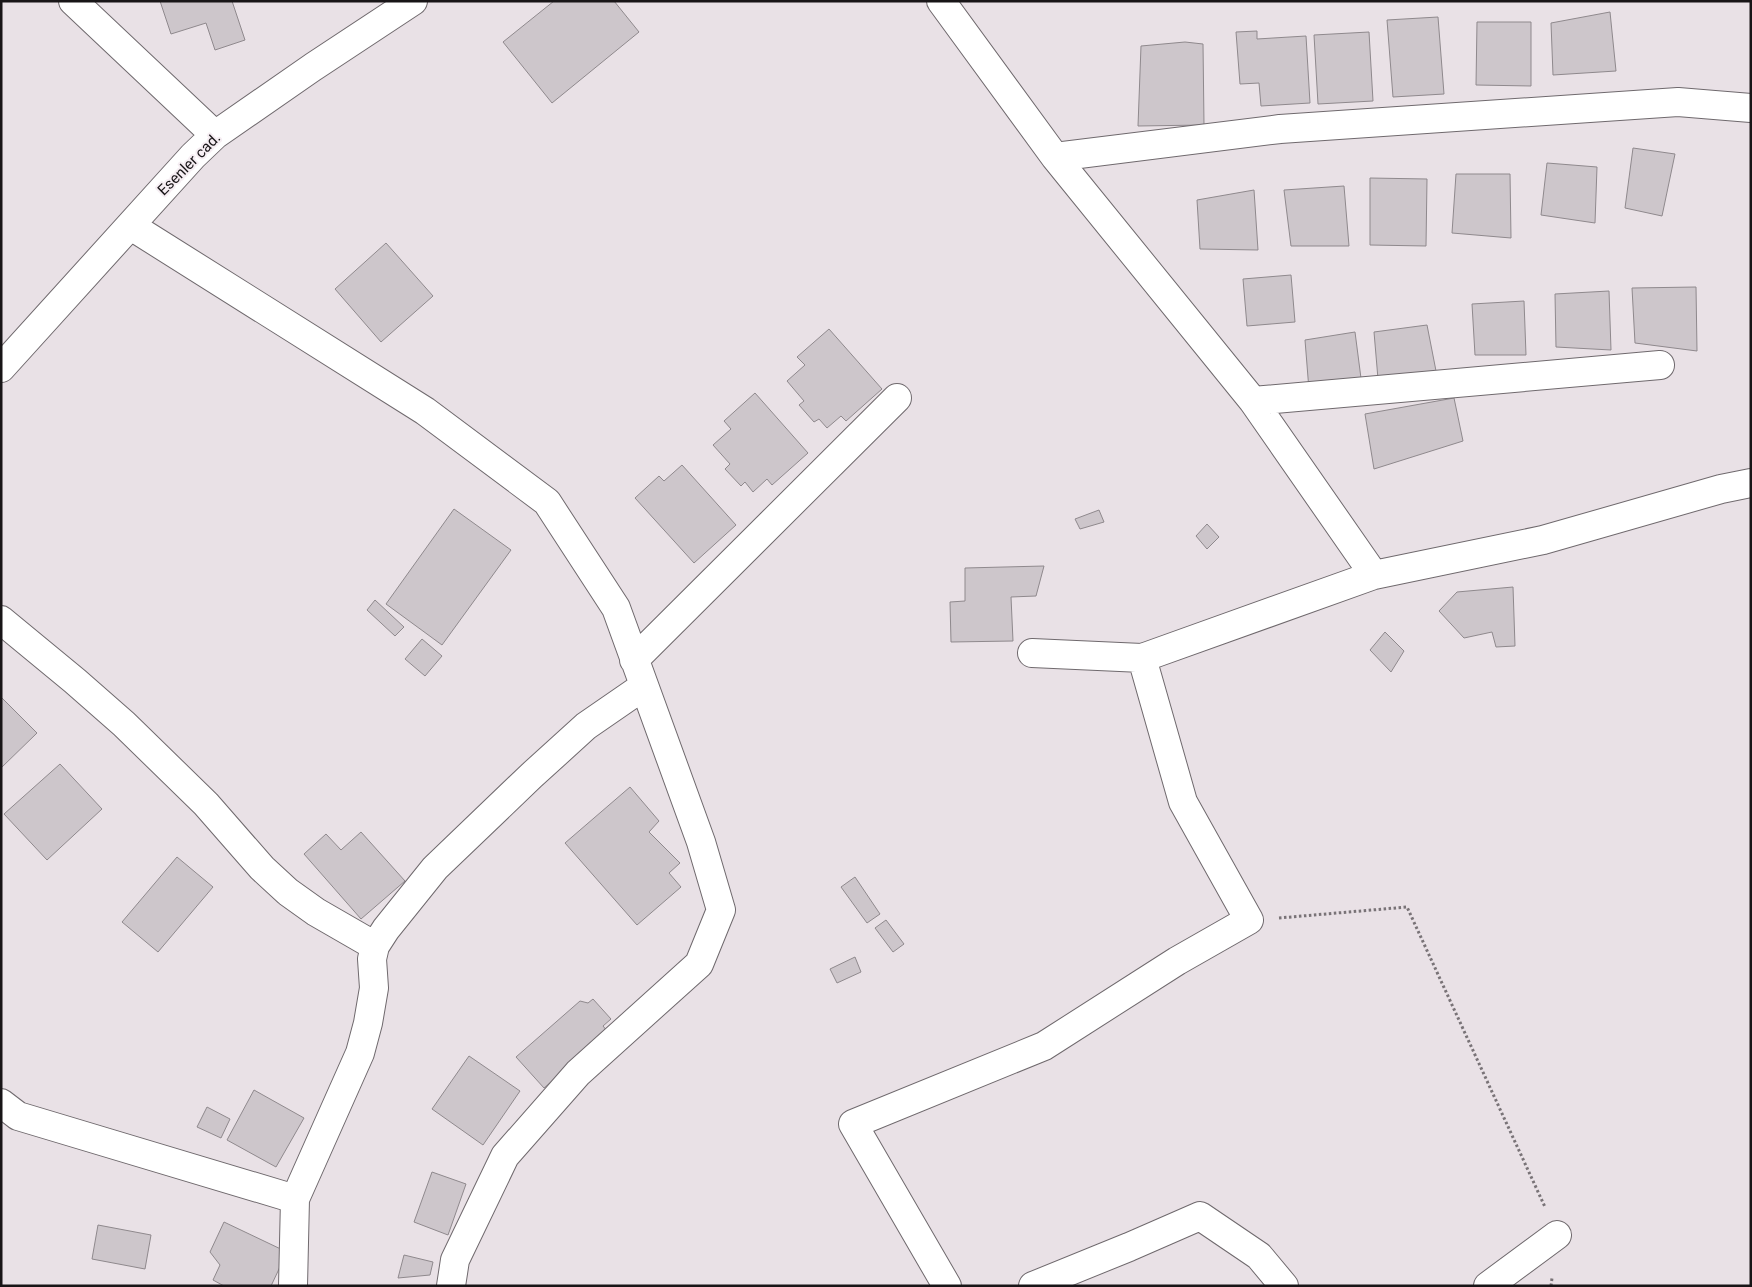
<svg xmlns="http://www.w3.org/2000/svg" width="1752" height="1287" font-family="Roboto,sans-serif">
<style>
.building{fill:#cdc6cb;stroke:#8f898d}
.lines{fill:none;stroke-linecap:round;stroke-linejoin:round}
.minor-casing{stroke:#6f696d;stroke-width:30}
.path{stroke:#797377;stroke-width:3;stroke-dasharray:2.5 2.5;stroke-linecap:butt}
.minor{stroke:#fff;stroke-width:28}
.labels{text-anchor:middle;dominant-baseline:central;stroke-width:4;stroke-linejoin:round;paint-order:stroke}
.street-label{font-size:15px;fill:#181517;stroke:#f6eef3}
</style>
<rect width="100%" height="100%" fill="#e9e1e6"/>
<!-- building -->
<path class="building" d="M160,1H232L245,40L215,50L206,23L171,34Z
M554,1H614L639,32L552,103L503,42Z
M1610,12L1616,71L1553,75L1551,23Z
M1438,17L1444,94L1393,97L1387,20Z
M1477,22H1531V86L1476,85Z
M1257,31V39L1306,36L1310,103L1261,106L1259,83L1240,84L1236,32Z
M1369,32L1373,101L1318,104L1314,35Z
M1185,42L1203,44L1204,125L1138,126L1141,46Z
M1633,148L1675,154L1662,216L1625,208Z
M1547,163L1597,167L1595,223L1541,215Z
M1456,174H1510L1511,238L1452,233Z
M1370,178L1427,179L1426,246L1370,245Z
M1344,186L1349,246H1291L1284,190Z
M1254,190L1258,250L1200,249L1197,200Z
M386,243L433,296L381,342L335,289Z
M1291,275L1295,322L1247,326L1243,279Z
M1696,287L1697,351L1635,343L1632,288Z
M1609,291L1611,350L1556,347L1555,294Z
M1524,301L1526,355H1475L1472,304Z
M1427,325L1437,376L1378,379L1374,332Z
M829,329L882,389L846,421L841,416L827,428L819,419L814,422L799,405L804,401L787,381L805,365L797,357Z
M1355,332L1362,386L1309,390L1305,340Z
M755,393L808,453L772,485L767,479L753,492L745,482L741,486L725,469L730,464L713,445L731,429L724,421Z
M1454,398L1463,441L1374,469L1365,414Z
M682,465L736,525L694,563L635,498L659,476L664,481Z
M454,509L511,550L442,645L386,604Z
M1099,510L1104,522L1080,529L1075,519Z
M1207,524L1219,537L1207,549L1196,536Z
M1044,566L1036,596L1011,597L1013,641L951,642L950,602L965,601V568Z
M1513,587L1515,646L1496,647L1492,632L1464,638L1439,611L1457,592Z
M375,600L404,627L395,636L367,610Z
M1385,632L1404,651L1391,672L1370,650Z
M422,639L442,656L425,676L405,659Z
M2,698L37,733L1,768V698Z
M60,764L102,809L47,860L4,814Z
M630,787L659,821L649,832L680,863L669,873L681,887L637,925L565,843Z
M361,832L405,881L361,919L304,854L326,834L341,850Z
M177,857L213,887L158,952L122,922Z
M855,877L880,914L867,923L841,887Z
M886,920L904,944L893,952L875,928Z
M855,957L861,972L837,983L830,969Z
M593,999L611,1019L603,1026L608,1032L544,1088L516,1057L580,1001L588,1003Z
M469,1056L520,1091L483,1145L432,1109Z
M254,1090L304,1118L276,1167L227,1140Z
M207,1107L230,1119L221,1138L197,1127Z
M432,1172L466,1184L448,1235L414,1222Z
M224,1222L287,1252L271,1286H224L213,1280L220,1265L210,1252Z
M98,1225L151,1235L145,1269L92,1259Z
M404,1255L433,1262L430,1275L398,1278Z"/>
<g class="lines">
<!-- minor casing -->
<g class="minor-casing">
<path id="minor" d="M73,1L215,135
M941,1L1055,157L1253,401L1374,575
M1055,157L1280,129L1678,102L1751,108
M131,226L425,411L547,502L616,608L701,842L721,910L699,964L578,1073L505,1156L455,1260L451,1286
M1,368L193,156L215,135L313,67L413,1
M1253,401L1660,365
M1,620L75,681L124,724L206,804L262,868L288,892L316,912L375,946
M1032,653L1142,658L1374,575L1543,540L1721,489L1751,483
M634,660L897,398
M1,1103L18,1116L295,1199
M293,1286L295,1199L360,1053L368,1023L374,988L372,959L375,946L386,929L435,868L531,776L586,726L644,686
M947,1286L853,1124L1044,1046L1177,961L1249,920L1183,802L1142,658
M1033,1286L1129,1247L1200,1216L1259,1256L1284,1286
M1488,1286L1557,1235"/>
</g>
<!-- path -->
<path class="path" d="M1279,918L1407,907L1545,1207
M1551,1286L1552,1278"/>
<!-- minor -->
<use href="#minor" class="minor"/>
</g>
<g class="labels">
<!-- street labels -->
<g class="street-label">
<text transform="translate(189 164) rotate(-45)">Esenler cad.</text>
</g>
</g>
<!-- border -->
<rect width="1752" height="1287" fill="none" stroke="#181517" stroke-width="5"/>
</svg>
